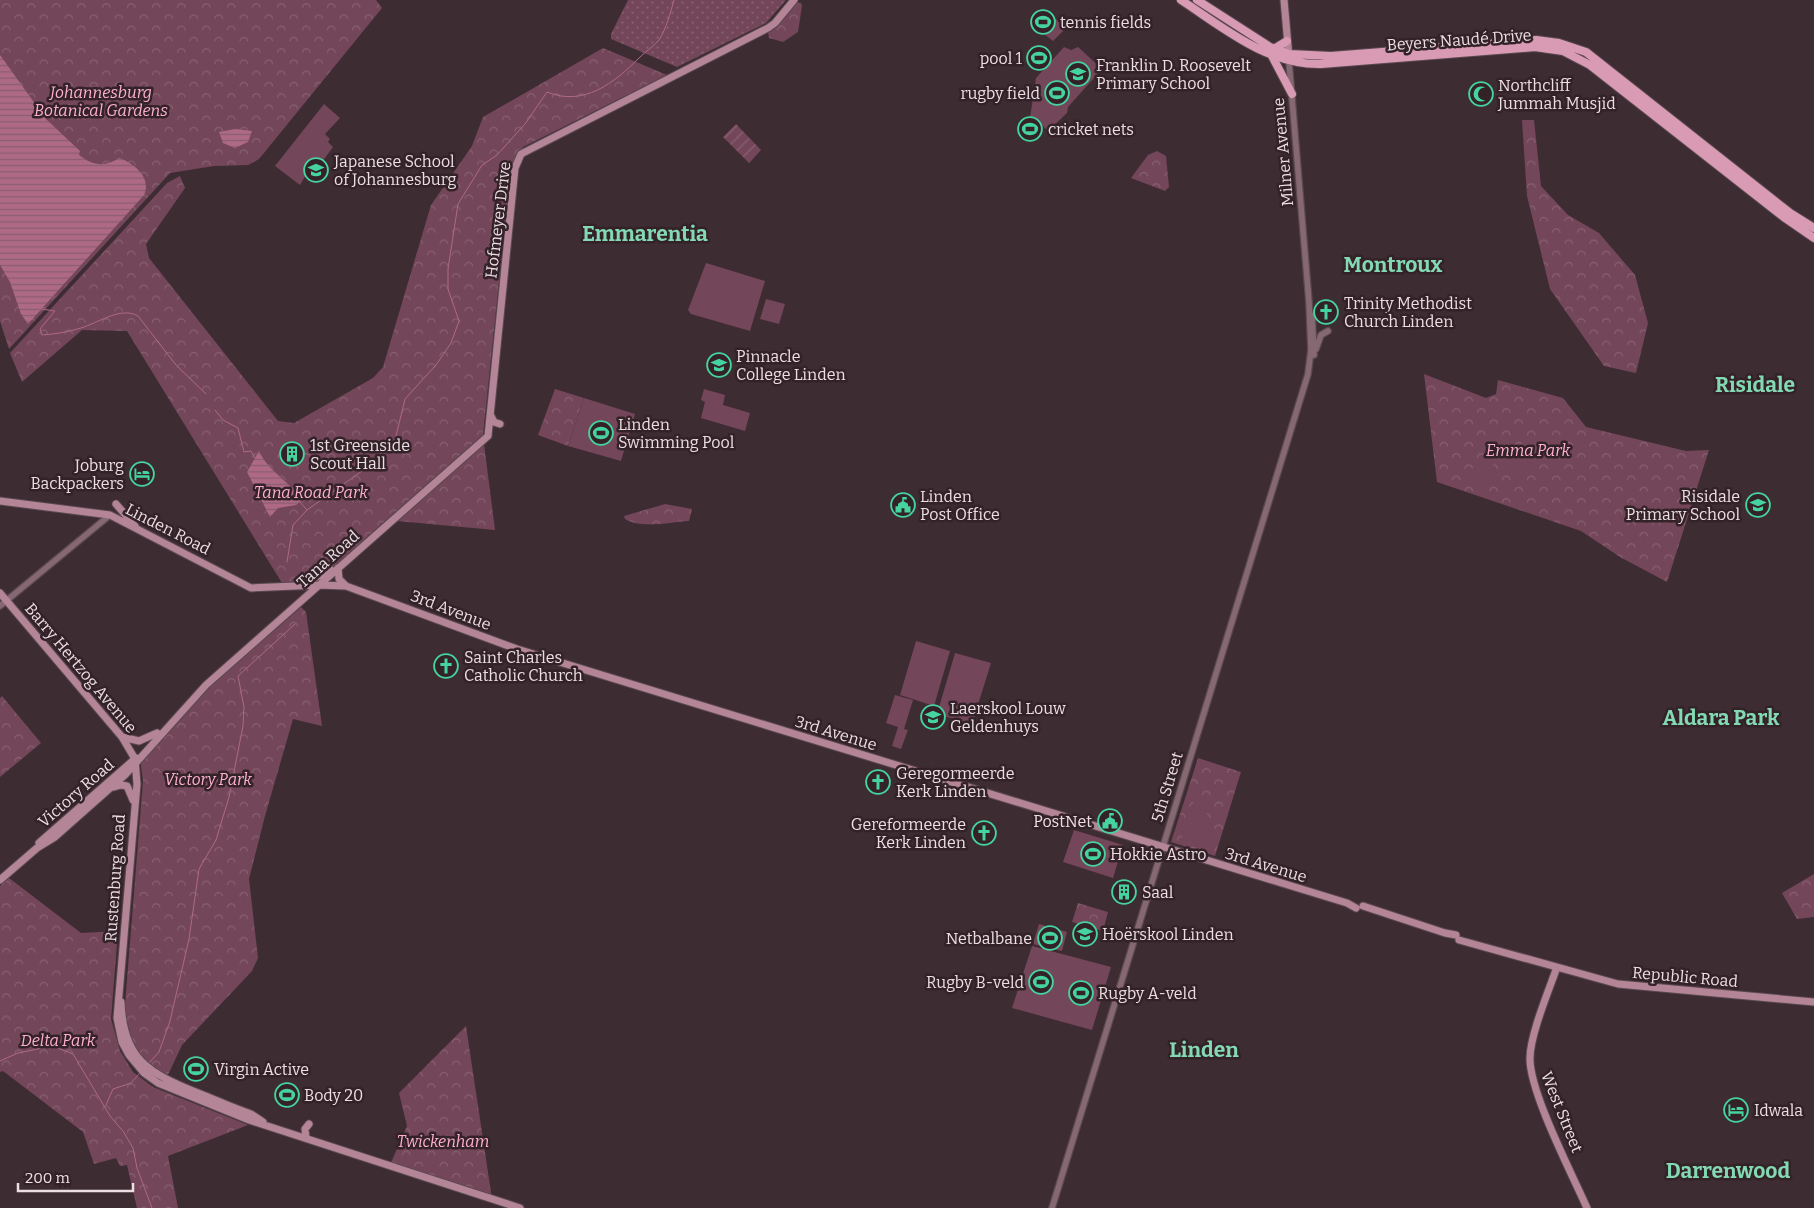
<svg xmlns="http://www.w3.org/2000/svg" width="1814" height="1208" font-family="Bitter,serif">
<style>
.grass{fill:url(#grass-dots)}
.park{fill:url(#park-crowns)}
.garden{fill:url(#garden-furrows)}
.pitch{fill:#744659}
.water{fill:url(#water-rules)}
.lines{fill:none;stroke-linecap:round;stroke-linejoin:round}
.stream{stroke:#ae6a85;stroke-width:1}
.tertiary-casing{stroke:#5a494f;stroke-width:8}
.secondary-casing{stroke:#5a494f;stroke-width:9}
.primary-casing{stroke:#5a494f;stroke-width:10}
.tertiary{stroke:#866873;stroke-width:5.5}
.secondary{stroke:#b48597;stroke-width:7}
.primary{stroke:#d89bb3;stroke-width:8}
.labels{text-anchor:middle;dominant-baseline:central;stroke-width:5;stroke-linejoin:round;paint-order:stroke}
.poi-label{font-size:16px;fill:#ecdfe4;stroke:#342229;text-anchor:start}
.street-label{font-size:16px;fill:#ecdfe4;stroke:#342229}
.park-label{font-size:16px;font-style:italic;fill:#feb0ce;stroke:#342229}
.district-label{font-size:21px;font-weight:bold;fill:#83d9b3;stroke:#342229}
</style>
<defs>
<pattern id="grass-dots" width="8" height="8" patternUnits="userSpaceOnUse" patternTransform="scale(1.25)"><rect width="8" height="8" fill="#744659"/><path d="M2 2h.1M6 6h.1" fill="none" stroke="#886071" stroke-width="1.8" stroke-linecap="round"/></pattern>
<pattern id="park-crowns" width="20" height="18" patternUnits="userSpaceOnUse" patternTransform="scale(1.25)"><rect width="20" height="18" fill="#744659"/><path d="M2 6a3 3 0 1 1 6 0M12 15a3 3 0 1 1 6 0" fill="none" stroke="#886071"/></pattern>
<pattern id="garden-furrows" width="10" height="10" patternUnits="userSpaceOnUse" patternTransform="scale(1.25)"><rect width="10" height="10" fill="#744659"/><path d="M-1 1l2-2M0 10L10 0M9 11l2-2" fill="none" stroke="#886071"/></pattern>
<pattern id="water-rules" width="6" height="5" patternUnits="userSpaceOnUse" patternTransform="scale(1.25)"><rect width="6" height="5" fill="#ae6a85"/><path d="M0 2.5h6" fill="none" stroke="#8a5c6e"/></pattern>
</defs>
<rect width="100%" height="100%" fill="#3e2c33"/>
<!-- grass -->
<path class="grass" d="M628,0H786L766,23L677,67L611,39V34Z"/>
<!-- park -->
<path class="park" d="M0,0H376L382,8L259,159L248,165L214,166L170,173L9,349L0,321Z
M795,2L801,3L802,6L798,32L783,42L769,38L768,32Z
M603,48L667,75L523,147L511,167L483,435L317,581L282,583L127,331L82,330L22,382L10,353L167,183L180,176L185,188L146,244L149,258L278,421L294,423L373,378L383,367L431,205L472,146L483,117Z
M1522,120H1534L1541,186L1568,215L1599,233L1635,275L1648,323L1636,373L1604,366L1550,289L1527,196Z
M1157,151L1166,156L1169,187L1165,191L1131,178L1148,155Z
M1424,374L1486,398L1496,394L1498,380L1563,398L1586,427L1686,451L1709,450L1667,582L1620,557L1581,531L1437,482Z
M555,389L584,398L568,446L538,435Z
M484,444L495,530L397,521Z
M665,504L692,509L689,521C670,522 641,529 625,519L624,516Z
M301,607L306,612L322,726L293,719L265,816L249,879L258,958L252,971L182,1045L167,1077C137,1058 133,1051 124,1017L143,781L140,757L184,709Z
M2,696L41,743L0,777V698Z
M1198,758L1241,772L1215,856L1171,842Z
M1814,874V917L1797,919L1782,893Z
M9,878L81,933L118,931L111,1019L120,1051L133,1072L153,1087L248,1125L168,1156L178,1208H137L127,1165L120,1166L116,1158L94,1164L83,1132L3,1071L0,1072V886Z
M1078,903L1108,912L1103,931L1072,922Z
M466,1026L492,1199L390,1165L407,1126L399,1093Z"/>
<!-- garden -->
<path class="garden" d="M736,124L761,150L749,163L723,137Z"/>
<!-- pitch -->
<path class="pitch" d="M1042,9L1067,27L1053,41L1030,23Z
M1064,47L1071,50L1078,47L1102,69L1068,107L1067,113L1048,131L1042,125L1031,122L1030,118L1036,78Z
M324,104L340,118L325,134L330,139L328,142L333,147L319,166L316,165L310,172L307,173L300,185L275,166Z
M706,263L765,281L750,331L691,314L688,310Z
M766,299L785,304L779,324L760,319Z
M704,389L725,395L723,405L750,413L745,431L701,418L705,402L701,400Z
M584,398L635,414L621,461L568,446Z
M1521,452L1534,469L1516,482L1504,464Z
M1488,458L1500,475L1482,487L1470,470Z
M916,641L950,651L934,706L900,695Z
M955,653L991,663L972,724L937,714Z
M895,695L913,700L904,729L908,730L901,749L892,746L898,727L886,723Z
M1199,785L1215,843L1196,849L1193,839L1184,842L1178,824L1188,821L1186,812L1195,809L1189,788Z
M1074,830L1123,845L1113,878L1063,862Z
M1039,924L1067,932L1062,951L1033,944Z
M1032,946L1111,967L1092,1030L1012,1008Z"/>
<!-- water -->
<path class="water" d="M0,55L46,119L80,151L79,155C92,165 104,168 119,158C134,163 152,178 144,195L28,324L21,314L10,282L0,265Z
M235,129L252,131L248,142L235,148L223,143L219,132Z
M259,451C268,472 291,481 301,501L296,505L278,508L270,517L247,472Z"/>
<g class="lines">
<!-- stream -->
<path class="stream" d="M41,309L55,311L40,329L42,335C55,334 69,332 81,328C98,323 121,306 138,316L176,365L206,394
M215,410L223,420L238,428L244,452L251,451L255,458
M307,510L362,471L395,440L405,399L436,365L451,343L459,321L448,289V269L458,204L482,165L497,155L525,124L547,92C584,107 614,83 639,58C645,52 654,46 659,40C667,27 670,14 674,0
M287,562L293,525L307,510L299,501
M0,1061L18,1053L52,1046L73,1054L110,1116L123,1131L133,1148L137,1168L152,1208
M149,1063L159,1052L170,1021L189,939L199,869L216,840L229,797L243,726L244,707L238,676L295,624
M106,1105L113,1089L131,1083L140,1073"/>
<!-- tertiary casing -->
<g class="tertiary-casing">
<path id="tertiary" d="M1312,315L1314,355
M1316,349L1321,335L1328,331
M0,606L110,515
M1052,1208L1308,374L1311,350L1309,302L1289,62"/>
</g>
<!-- secondary casing -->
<g class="secondary-casing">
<path id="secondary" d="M1284,0L1289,57
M491,416L494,422L500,424
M0,501L110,515L251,588L319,585L346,586L517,649L1347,903L1356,908
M116,504L135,526
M338,568L339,579L346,586
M300,585L331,570
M0,593L122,737L135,759L137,784L117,1018L122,1042L129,1055L144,1073L158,1083L249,1120L520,1208
M122,737L139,741L157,733
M114,787L121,785L127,786L133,800
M39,843L136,758
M0,880L37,848L55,837L125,775L206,685L488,436L515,168L521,154L768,28L775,23L794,0
M1363,906L1445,933L1456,935
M1459,940L1618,984L1814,1002
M1557,967C1549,990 1530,1035 1530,1058C1529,1091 1572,1174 1587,1208
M121,1002C123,1060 149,1073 198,1093C216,1100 233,1108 251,1114L263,1122
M306,1137L305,1129L309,1124"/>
</g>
<!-- primary casing -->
<g class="primary-casing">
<path id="primary" d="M1181,0C1224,28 1267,65 1321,64L1535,47L1563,51L1590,65L1785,218L1814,238
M1197,0L1270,47L1289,54L1331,56L1536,40L1559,43L1586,52L1790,213L1814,228
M1274,49L1287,41
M1272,56L1292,94"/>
</g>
<!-- tertiary -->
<use href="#tertiary" class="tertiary"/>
<!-- secondary -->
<use href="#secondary" class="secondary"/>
<!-- primary -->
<use href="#primary" class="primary"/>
</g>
<!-- icons -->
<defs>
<g id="stadium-ring" transform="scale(1.25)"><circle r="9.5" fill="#342229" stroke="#45d49f" stroke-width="1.5"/><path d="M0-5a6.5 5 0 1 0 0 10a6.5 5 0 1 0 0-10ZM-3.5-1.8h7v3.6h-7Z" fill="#45d49f"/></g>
<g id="school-ring" transform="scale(1.25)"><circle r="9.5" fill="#342229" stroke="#45d49f" stroke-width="1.5"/><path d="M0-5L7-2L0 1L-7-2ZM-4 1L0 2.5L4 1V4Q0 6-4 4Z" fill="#45d49f"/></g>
<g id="mosque-ring" transform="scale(1.25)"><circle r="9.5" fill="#342229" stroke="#45d49f" stroke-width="1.5"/><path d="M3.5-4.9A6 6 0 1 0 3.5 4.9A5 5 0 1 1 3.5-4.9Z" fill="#45d49f"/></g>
<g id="church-ring" transform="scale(1.25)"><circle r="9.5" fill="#342229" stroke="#45d49f" stroke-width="1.5"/><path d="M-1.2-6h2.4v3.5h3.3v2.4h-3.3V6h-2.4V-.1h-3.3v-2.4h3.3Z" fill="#45d49f"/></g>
<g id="building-ring" transform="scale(1.25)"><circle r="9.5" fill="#342229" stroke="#45d49f" stroke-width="1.5"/><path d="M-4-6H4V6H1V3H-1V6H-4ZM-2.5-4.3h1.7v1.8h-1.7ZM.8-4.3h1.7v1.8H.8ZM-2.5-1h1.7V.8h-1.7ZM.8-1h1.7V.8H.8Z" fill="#45d49f"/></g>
<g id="hotel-ring" transform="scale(1.25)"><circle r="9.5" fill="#342229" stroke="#45d49f" stroke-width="1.5"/><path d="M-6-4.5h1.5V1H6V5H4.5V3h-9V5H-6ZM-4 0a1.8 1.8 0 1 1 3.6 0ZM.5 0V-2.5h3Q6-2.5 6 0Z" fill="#45d49f"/></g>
<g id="civic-ring" transform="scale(1.25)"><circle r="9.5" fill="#342229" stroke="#45d49f" stroke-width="1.5"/><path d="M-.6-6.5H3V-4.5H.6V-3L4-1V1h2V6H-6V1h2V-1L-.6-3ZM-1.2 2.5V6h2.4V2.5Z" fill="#45d49f"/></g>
</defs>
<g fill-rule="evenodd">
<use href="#stadium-ring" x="1043" y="22"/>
<use href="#stadium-ring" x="1039" y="58"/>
<use href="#school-ring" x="1078" y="74"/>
<use href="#stadium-ring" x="1057" y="93"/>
<use href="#mosque-ring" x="1481" y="94"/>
<use href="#stadium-ring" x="1030" y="129"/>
<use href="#school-ring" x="316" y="170"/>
<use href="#church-ring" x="1326" y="312"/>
<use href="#school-ring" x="719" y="365"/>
<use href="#stadium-ring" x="601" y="433"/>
<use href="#building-ring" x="292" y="454"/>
<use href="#hotel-ring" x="142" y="474"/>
<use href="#civic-ring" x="903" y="505"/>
<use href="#school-ring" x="1758" y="505"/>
<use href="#church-ring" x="446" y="666"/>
<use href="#school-ring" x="933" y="717"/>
<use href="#church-ring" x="878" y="782"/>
<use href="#civic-ring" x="1110" y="821"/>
<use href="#church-ring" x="984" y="833"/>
<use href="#stadium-ring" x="1093" y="854"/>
<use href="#building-ring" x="1124" y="892"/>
<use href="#school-ring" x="1085" y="934"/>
<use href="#stadium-ring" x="1050" y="938"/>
<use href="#stadium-ring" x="1041" y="982"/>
<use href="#stadium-ring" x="1081" y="993"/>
<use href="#stadium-ring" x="196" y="1069"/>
<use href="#stadium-ring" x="287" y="1095"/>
<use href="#hotel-ring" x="1736" y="1110"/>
</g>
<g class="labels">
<!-- poi labels -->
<g class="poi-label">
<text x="1060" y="22">tennis fields</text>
<text x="1022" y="58" text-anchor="end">pool 1</text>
<text x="1096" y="65">Franklin D. Roosevelt<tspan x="1096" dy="18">Primary School</tspan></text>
<text x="1498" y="85">Northcliff<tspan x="1498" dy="18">Jummah Musjid</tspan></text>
<text x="1040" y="93" text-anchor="end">rugby field</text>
<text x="1048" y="129">cricket nets</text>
<text x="334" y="161">Japanese School<tspan x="334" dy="18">of Johannesburg</tspan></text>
<text x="1344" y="303">Trinity Methodist<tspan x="1344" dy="18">Church Linden</tspan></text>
<text x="736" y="356">Pinnacle<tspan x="736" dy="18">College Linden</tspan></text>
<text x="618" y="424">Linden<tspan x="618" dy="18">Swimming Pool</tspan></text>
<text x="310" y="445">1st Greenside<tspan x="310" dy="18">Scout Hall</tspan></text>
<text x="124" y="465" text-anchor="end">Joburg<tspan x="124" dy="18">Backpackers</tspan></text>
<text x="920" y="496">Linden<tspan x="920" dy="18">Post Office</tspan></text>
<text x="1740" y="496" text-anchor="end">Risidale<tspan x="1740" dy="18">Primary School</tspan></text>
<text x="464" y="657">Saint Charles<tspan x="464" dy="18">Catholic Church</tspan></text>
<text x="950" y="708">Laerskool Louw<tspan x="950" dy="18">Geldenhuys</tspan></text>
<text x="896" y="773">Geregormeerde<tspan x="896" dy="18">Kerk Linden</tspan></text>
<text x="1092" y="821" text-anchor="end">PostNet</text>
<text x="966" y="824" text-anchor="end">Gereformeerde<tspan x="966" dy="18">Kerk Linden</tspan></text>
<text x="1110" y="854">Hokkie Astro</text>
<text x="1142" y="892">Saal</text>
<text x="1102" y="934">Hoërskool Linden</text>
<text x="1032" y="938" text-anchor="end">Netbalbane</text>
<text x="1024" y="982" text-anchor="end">Rugby B-veld</text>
<text x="1098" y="993">Rugby A-veld</text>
<text x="214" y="1069">Virgin Active</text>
<text x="304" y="1095">Body 20</text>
<text x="1754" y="1110">Idwala</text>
</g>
<!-- street labels -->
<g class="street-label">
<text transform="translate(1459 40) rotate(-4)">Beyers Naudé Drive</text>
<text transform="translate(1283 152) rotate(-95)">Milner Avenue</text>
<text transform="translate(498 220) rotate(-83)">Hofmeyer Drive</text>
<text transform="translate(168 529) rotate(27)">Linden Road</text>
<text transform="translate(328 559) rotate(-42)">Tana Road</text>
<text transform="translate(451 610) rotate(21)">3rd Avenue</text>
<text transform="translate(81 668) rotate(50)">Barry Hertzog Avenue</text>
<text transform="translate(836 733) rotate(17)">3rd Avenue</text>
<text transform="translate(1167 787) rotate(-73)">5th Street</text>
<text transform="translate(76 793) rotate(-41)">Victory Road</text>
<text transform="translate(1266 865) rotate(17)">3rd Avenue</text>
<text transform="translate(115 878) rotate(-86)">Rustenburg Road</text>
<text transform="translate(1685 977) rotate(5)">Republic Road</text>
<text transform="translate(1562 1112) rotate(68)">West Street</text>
</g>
<!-- park labels -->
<g class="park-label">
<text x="101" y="92">Johannesburg<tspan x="101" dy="18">Botanical Gardens</tspan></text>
<text x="1528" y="450">Emma Park</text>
<text x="311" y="492">Tana Road Park</text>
<text x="208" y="779">Victory Park</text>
<text x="58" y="1040">Delta Park</text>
<text x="443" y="1141">Twickenham</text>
</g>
<!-- district labels -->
<g class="district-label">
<text x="645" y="234">Emmarentia</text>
<text x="1393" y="265">Montroux</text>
<text x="1755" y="385">Risidale</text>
<text x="1721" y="718">Aldara Park</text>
<text x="1204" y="1050">Linden</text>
<text x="1728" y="1171">Darrenwood</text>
</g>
</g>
<!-- scale -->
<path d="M18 1183v8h115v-8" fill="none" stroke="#ecdfe4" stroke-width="2.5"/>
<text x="25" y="1183" font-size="15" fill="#ecdfe4" stroke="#342229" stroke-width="4" paint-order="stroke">200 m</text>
</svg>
